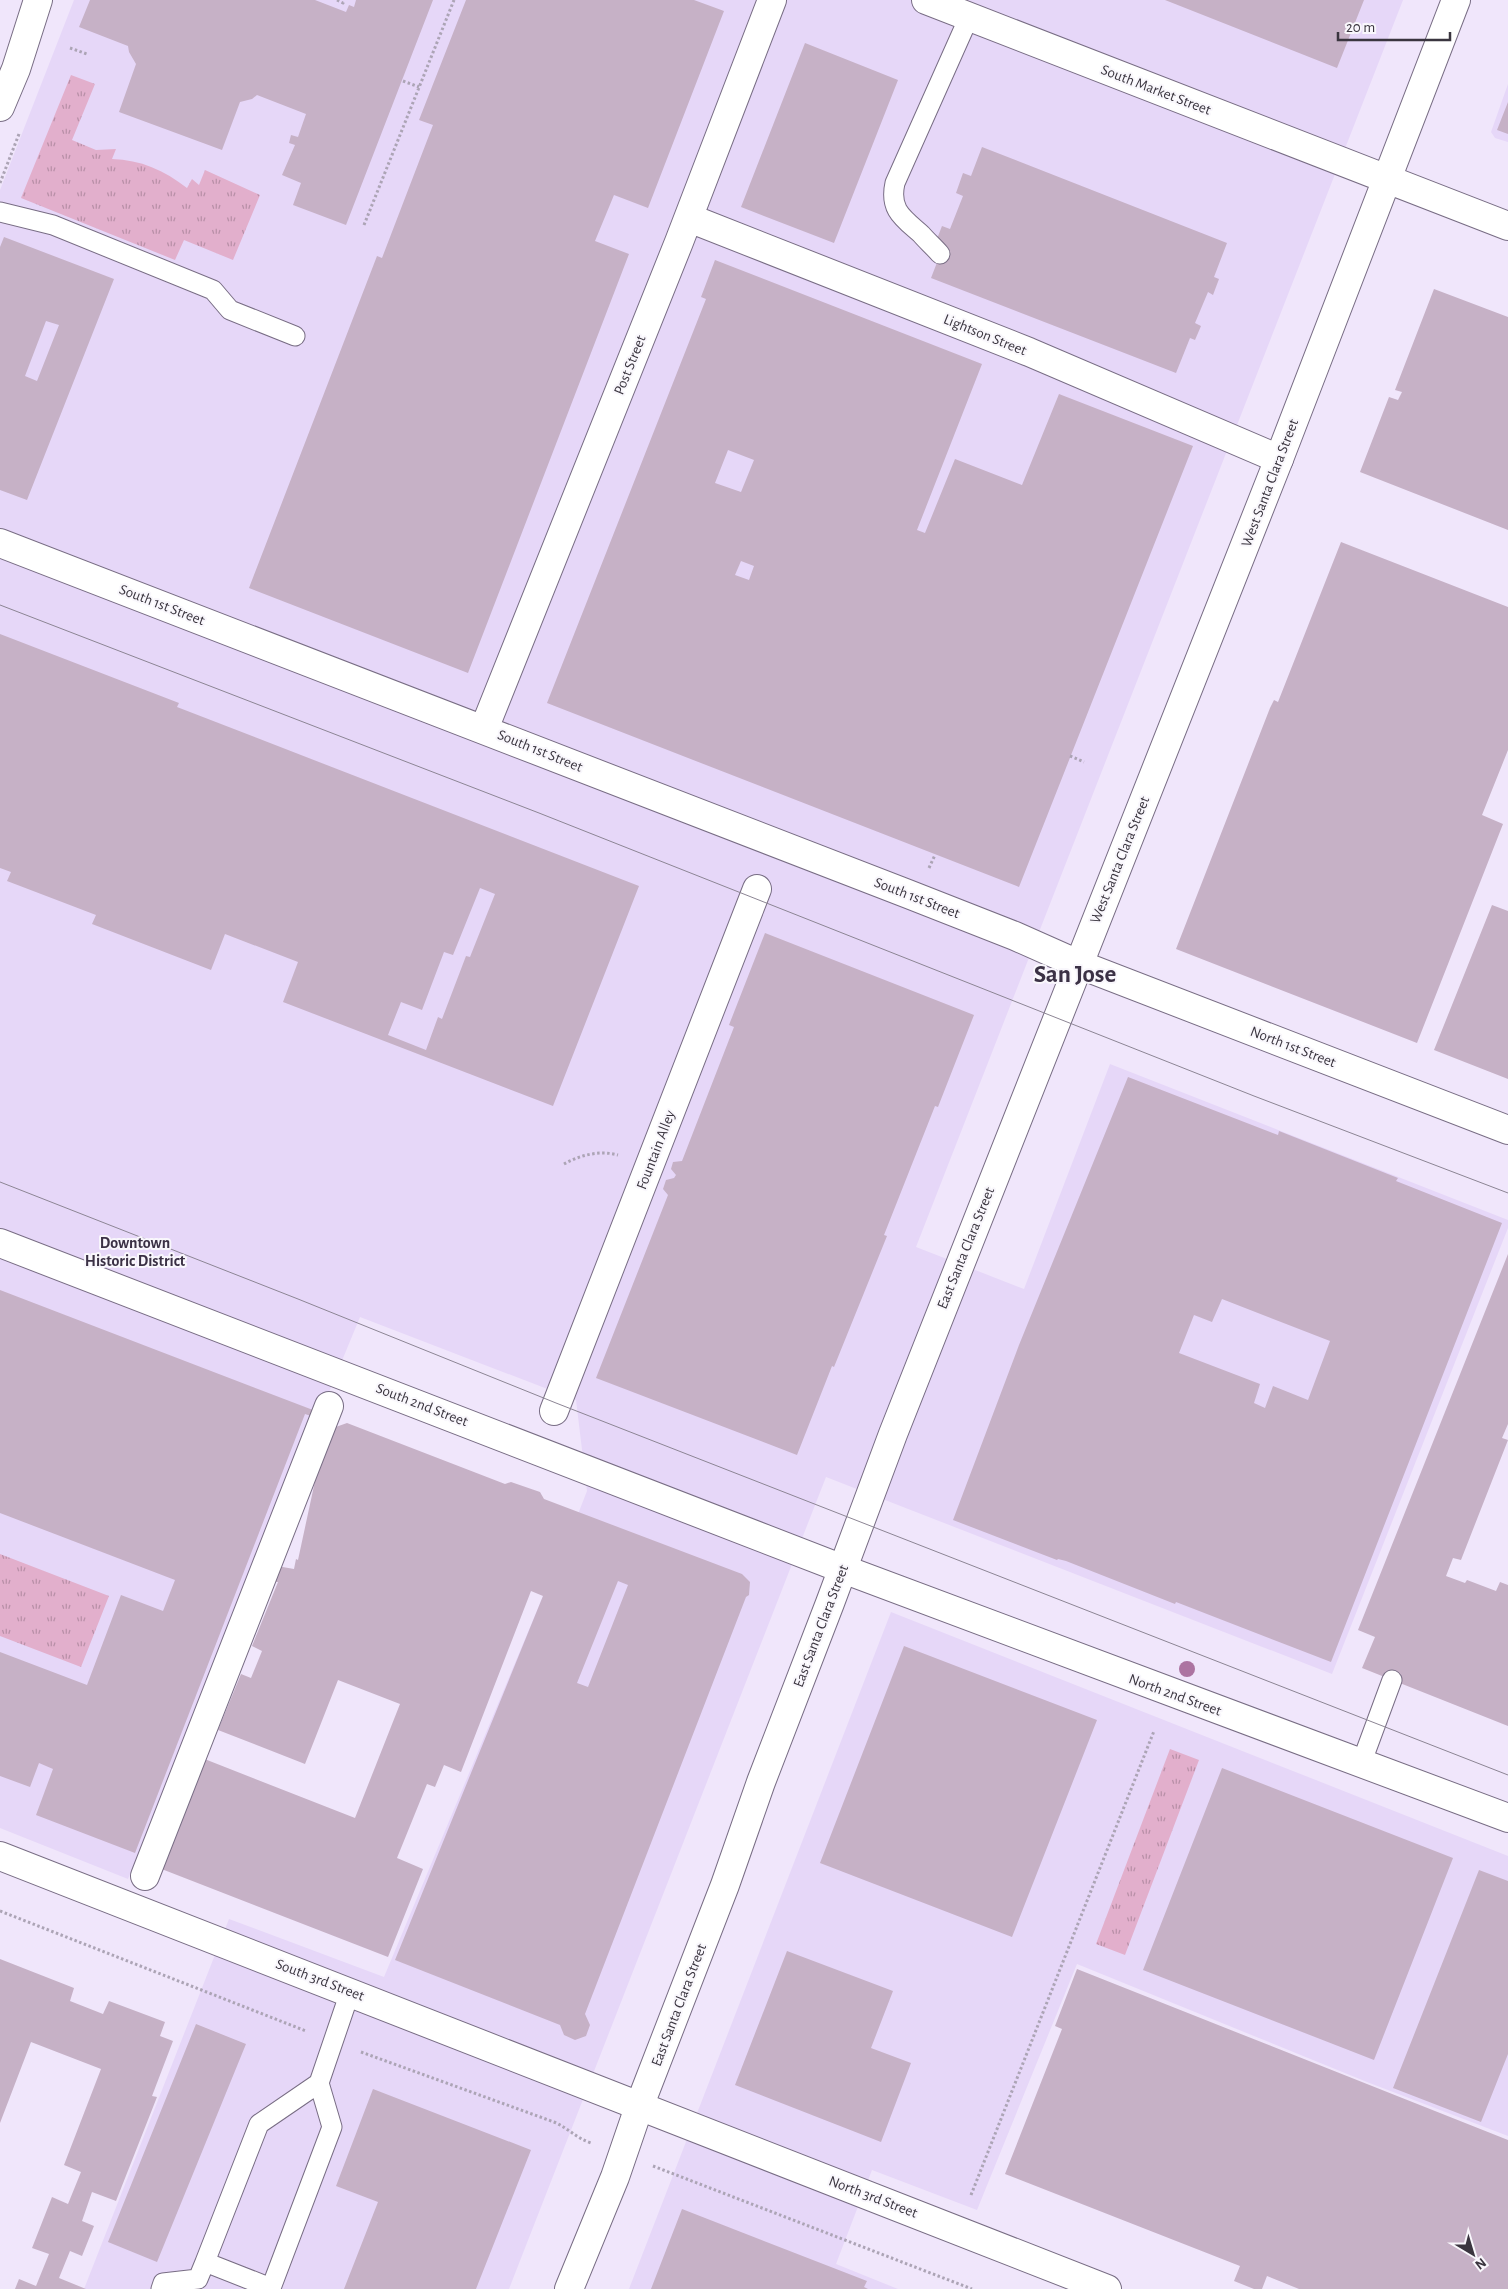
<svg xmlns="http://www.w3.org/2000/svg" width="1508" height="2289" font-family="'Alegreya Sans',sans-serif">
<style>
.built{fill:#e6d7f8}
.grass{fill:url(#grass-tufts)}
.building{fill:#c6b1c6;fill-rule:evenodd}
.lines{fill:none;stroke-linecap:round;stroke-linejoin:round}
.lane-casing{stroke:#786d84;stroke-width:21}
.street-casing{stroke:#786d84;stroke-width:30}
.secondary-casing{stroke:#786d84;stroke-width:30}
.primary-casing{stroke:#786d84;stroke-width:30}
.path{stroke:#aca4b5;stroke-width:3;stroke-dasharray:2.5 2.5;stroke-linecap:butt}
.lane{stroke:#fff;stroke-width:19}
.street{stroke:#fff;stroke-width:28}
.secondary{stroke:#fff;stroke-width:28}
.primary{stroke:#fff;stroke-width:28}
.tram{stroke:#8c8594;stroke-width:1}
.tree{fill:#ac74a1}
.labels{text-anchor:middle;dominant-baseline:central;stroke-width:4;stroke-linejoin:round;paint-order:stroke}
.street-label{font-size:15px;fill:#3a353f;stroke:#f9f7fc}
.neighbourhood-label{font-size:16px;font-weight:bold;fill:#3b3145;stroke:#f9f7fc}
.town-label{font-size:25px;font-weight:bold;fill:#3b3145;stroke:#f9f7fc}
</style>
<defs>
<pattern id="grass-tufts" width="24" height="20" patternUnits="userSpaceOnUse" patternTransform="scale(1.25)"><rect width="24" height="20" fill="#e2afcc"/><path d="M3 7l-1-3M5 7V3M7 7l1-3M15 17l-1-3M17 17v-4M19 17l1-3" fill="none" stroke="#b88fa7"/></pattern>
</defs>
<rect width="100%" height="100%" fill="#f0e6fb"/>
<!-- built -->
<path class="built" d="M74,0H1403L916,1247L1024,1289L1110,1064L1508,1220V1228L1332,1674L826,1477L509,2289H84L229,1919L384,1977L543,1596H546L587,1491L576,1400L360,1317L128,1879L0,1828V190Z
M1508,84V142L1495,138L1491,132Z
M891,1612L1508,1856V2136L1367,2082L1077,1964L977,2210L872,2170L836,2264L898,2289H629Z"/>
<!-- grass -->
<path class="grass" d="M71,75L95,84L72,140L96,150L116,149L112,159C141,160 164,170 187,188L192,179L199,185L205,170L260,195L233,260L184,240L175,260L21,198Z
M0,1554L109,1596L81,1667L0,1636Z
M1170,1749L1199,1760L1125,1955L1096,1944Z"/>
<!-- building -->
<path class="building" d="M90,0H315L346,12L349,5L354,7L356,0H433L346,225L293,205L301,183L282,175L295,145L289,143L291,135L298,137L306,114L257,95L252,99L240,102L222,150L119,112L136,64L129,52L128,46L79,27Z
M466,0H694L724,11L648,208L614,195L595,241L629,254L468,673L249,588L377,256L382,258L433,125L419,120Z
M1165,0H1364L1337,68Z
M805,43L898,80L834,243L741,207Z
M1508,102V134L1497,130Z
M982,147L1227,243L1214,277L1219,279L1213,295L1208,292L1195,323L1201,326L1195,340L1190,338L1176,373L931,278L943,247L935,244L942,226L950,229L963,196L956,193L963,173L971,176Z
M4,237L114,279L27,500L0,490V247ZM46,321L59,325L37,381L25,376Z
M715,260L982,364L917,530L925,533L955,459L1022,485L1059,394L1193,446L1019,887L547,703L706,299L701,297ZM728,450L754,460L741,492L715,483ZM741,561L754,566L749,580L735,575Z
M1434,289L1508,317V530L1360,472L1389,397L1398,400L1402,392L1395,390Z
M1341,542L1508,607V750L1482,815L1503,824L1417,1043L1176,949L1270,708L1274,700L1278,702Z
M0,634L179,703L177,707L639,886L553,1106L283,1002L298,962L225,934L211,970L92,924L96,915L7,881L11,872L0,868ZM480,888L495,894L470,957L466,956L442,1019L438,1017L426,1050L388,1035L401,1002L422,1010L444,952L453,955Z
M1492,905L1508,911V1079L1434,1050Z
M765,933L974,1015L938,1107L935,1106L884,1235L887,1236L834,1367L832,1366L797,1455L596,1378L668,1195L663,1189L666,1180L674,1178L676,1175L671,1169L673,1162L682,1161L734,1027L729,1025Z
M1128,1077L1278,1135L1279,1131L1398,1178L1396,1181L1502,1223L1331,1662L1176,1602L1175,1604L1066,1561L1058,1559L1057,1560L953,1520L1019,1345ZM1222,1299L1330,1341L1308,1400L1273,1386L1265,1408L1254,1403L1260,1384L1179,1353L1194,1315L1212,1322Z
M1508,1254V1424L1502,1438L1508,1440L1461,1560L1453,1558L1446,1576L1465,1583L1467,1580L1496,1591L1500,1582L1508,1585V1726L1362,1668L1375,1637L1358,1630Z
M0,1290L313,1410L311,1416L305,1414L135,1853L36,1815L53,1769L39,1763L30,1787L0,1776V1652L87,1685L121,1595L163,1611L175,1580L0,1513Z
M347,1423L505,1484L511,1482L540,1492L544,1499L742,1574L750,1582L749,1595L746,1597L585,2014L590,2025L586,2036L575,2040L564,2035L560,2025L395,1960L543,1596L531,1591L461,1772L444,1765L435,1787L427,1784L397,1858L423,1869L388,1957L159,1868L202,1758L355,1818L400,1704L338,1680L305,1764L218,1730L241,1674L251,1678L262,1651L252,1646L278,1582H274L277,1566L294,1569L296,1559L298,1560L323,1444L333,1428ZM618,1581L628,1585L588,1687L577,1683Z
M904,1646L1097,1720L1012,1937L820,1863Z
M1222,1768L1453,1858L1374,2060L1143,1970Z
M1479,1870L1508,1881V2054L1481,2122L1393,2088Z
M787,1951L893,1991L871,2048L911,2063L881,2142L735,2085Z
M0,1959L74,1988L70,2001L103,2014L109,2001L165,2022L160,2036L173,2041L152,2096L157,2097L116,2201L92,2192L82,2221L94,2226L82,2256L70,2251L59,2278L86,2289H15L19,2279L36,2286L49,2254L32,2248L52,2197L68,2204L81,2172L64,2165L101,2069L31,2042L0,2123Z
M1077,1969L1508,2140V2289H1299L1267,2276L1262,2289H1254L1234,2281L1240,2266L1005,2174L1062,2029L1055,2026Z
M196,2024L246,2044L157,2262L108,2242Z
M373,2089L531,2150L476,2289H344L378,2202L336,2186Z
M682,2209L867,2281L864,2287L868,2289H651Z"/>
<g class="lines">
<!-- lane casing -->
<g class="lane-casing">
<path id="lane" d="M0,212L53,225L213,290L230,310L295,336
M940,254C934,247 927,241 921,234C903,218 889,210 895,183L969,17
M1361,1764L1392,1680
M319,2083L259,2124L205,2262L271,2288L332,2127L319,2083L350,1992
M161,2289L163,2283L198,2279L205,2262"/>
</g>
<!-- street casing -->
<g class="street-casing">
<path id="street" d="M689,218L1029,352L1279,459
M0,543L908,894L1015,936L1078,964
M484,729L679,242L772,0
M0,1243L843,1569
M554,1411L757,889
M145,1876L329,1406"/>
</g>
<!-- secondary casing -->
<g class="secondary-casing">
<path id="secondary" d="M0,107L16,69L38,0
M1078,964L1508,1130
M843,1569L1508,1818
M0,1856L1107,2289"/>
</g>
<!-- primary casing -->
<g class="primary-casing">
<path id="primary" d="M926,0L1508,226
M569,2289L615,2177L639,2107L725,1885L761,1782L830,1603L893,1434L1279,459L1456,0"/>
</g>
<!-- path -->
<path class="path" d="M337,0L343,3L344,0
M70,48L87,54
M403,81L419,87
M0,183L19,134
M364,225L454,0
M1070,756L1084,762
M929,868L935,855
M564,1164C580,1155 600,1150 618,1155
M0,1911L306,2031
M361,2052L554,2122C568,2128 576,2138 591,2143
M653,2166L972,2289
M971,2195L1154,1731"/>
<!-- lane -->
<use href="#lane" class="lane"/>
<!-- street -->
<use href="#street" class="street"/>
<!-- secondary -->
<use href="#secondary" class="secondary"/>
<!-- primary -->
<use href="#primary" class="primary"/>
<!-- tram -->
<path class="tram" d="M0,605L539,813L1254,1096L1508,1193
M0,1182L298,1299L556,1403L1508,1775"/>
</g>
<!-- trees -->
<circle class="tree" cx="1187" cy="1669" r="8"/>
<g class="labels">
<!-- street labels -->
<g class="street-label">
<text transform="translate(1156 90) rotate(21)">South Market Street</text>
<text transform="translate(985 335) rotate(22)">Lightson Street</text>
<text transform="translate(630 365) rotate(-68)">Post Street</text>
<text transform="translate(1270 483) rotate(-69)">West Santa Clara Street</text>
<text transform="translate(162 605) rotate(21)">South 1st Street</text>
<text transform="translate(540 751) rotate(22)">South 1st Street</text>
<text transform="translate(1120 860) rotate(-68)">West Santa Clara Street</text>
<text transform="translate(917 898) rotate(21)">South 1st Street</text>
<text transform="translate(1293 1047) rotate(21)">North 1st Street</text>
<text transform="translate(656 1150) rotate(-69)">Fountain Alley</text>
<text transform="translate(966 1248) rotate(-68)">East Santa Clara Street</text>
<text transform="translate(422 1405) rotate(21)">South 2nd Street</text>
<text transform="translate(821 1626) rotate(-69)">East Santa Clara Street</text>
<text transform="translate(1175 1695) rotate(20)">North 2nd Street</text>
<text transform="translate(320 1980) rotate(21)">South 3rd Street</text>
<text transform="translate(679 2005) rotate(-69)">East Santa Clara Street</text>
<text transform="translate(873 2197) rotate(21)">North 3rd Street</text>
</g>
<!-- neighbourhood labels -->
<g class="neighbourhood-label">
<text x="135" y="1243">Downtown<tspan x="135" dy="18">Historic District</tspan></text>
</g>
<!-- town labels -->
<g class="town-label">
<text x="1075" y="974">San Jose</text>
</g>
</g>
<!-- north arrow -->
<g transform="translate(1473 2254) rotate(142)" stroke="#f9f7fc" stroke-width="4" paint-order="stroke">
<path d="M0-4L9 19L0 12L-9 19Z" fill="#3a353f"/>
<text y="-8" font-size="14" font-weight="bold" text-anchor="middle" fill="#3a353f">N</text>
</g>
<!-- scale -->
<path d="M1338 32v8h112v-8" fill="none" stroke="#3a353f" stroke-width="2.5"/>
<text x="1346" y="32" font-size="15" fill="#3a353f" stroke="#f9f7fc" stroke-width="4" paint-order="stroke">20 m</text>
</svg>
